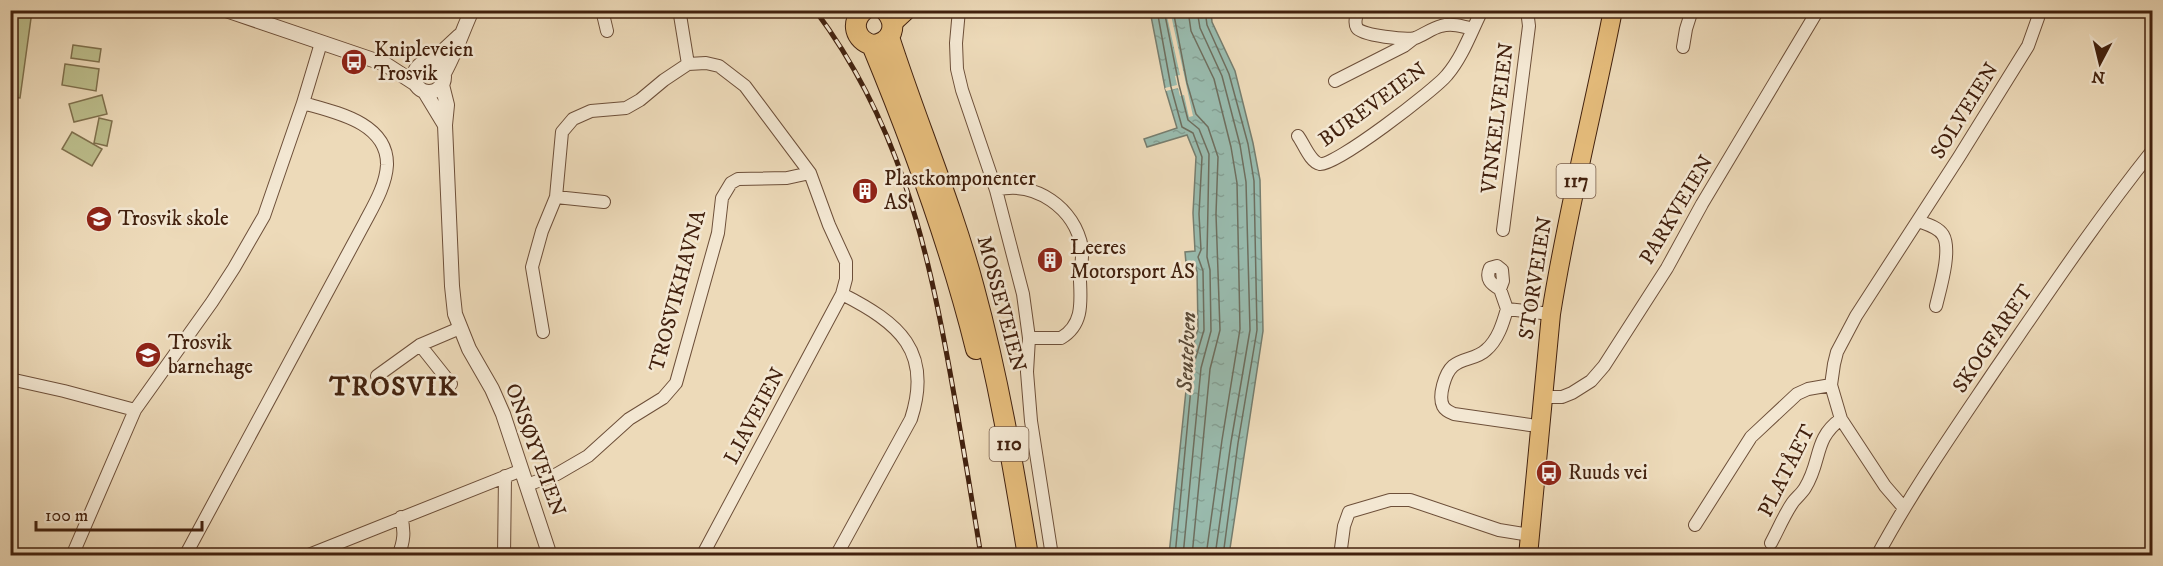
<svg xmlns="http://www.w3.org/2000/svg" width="2163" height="566" font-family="'IM FELL DW Pica',serif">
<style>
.green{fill:#bcbe8c;stroke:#7f704d;stroke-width:1.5}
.water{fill:url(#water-ripples);stroke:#767d6e;stroke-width:1.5}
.pier{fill:#eddab9}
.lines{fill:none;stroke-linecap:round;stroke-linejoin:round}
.shore{stroke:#6e6e5e;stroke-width:1.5}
.minor-casing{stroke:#6d4f39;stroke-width:14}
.tertiary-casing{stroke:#6d4f39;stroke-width:16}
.primary-casing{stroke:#42210e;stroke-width:20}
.trunk-casing{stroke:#42210e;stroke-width:22}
.minor{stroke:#f3e7d2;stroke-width:12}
.tertiary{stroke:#f3e7d2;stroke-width:14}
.primary{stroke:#e6bd7c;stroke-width:18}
.trunk{stroke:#e6bd7c;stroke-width:20}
.rail-casing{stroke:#42210e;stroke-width:5}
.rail{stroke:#f3e7d2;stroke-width:3;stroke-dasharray:9;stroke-linecap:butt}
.labels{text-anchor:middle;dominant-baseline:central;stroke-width:5;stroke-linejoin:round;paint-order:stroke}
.shield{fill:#f3e7d2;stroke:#775c49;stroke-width:1.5}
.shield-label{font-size:20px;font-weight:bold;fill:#42210e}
.poi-label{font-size:21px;fill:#42210e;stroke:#f3e7d2;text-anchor:start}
.street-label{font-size:21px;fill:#42210e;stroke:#f3e7d2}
.water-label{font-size:22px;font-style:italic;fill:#584836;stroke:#f3e7d2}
.district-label{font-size:27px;font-weight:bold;letter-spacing:1.5px;fill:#42210e;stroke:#f3e7d2}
</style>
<defs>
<pattern id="water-ripples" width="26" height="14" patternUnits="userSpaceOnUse" patternTransform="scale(1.5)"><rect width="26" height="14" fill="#99bbae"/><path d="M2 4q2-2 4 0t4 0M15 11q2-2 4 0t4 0" fill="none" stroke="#85a094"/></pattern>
</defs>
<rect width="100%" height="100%" fill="#eddab9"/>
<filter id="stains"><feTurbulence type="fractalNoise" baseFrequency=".00333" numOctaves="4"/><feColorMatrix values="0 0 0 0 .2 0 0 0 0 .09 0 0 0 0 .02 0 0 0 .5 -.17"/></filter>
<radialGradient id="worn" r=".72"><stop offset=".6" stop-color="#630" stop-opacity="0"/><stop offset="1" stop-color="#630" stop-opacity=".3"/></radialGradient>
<!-- green -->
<path class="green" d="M11,10L32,11L20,98L11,97Z
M73,45L101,49L99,62L71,58Z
M65,64L99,69L96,91L62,85Z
M102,95L107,114L74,122L69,104Z
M99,118L112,121L107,146L94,143Z
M72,132L102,149L92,166L62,149Z"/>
<!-- water -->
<path class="water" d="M1150,11H1211L1212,22L1235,71L1253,143L1260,180L1263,331L1229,555H1169L1188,371L1186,370L1198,329L1197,271L1195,264L1186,263L1185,252L1195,251L1193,213L1196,157L1187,135L1147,147L1144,139L1177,128L1165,88Z"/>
<!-- pier -->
<path class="pier" d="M1171,15L1193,116L1189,117L1184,95L1180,96L1178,88L1166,91L1165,88L1177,85L1175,76L1180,75L1167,16Z"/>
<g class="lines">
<!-- shore -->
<path class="shore" d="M1157,10L1171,87L1182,127L1193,133L1202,157L1199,214L1201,250L1198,257L1203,271L1204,330L1193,367L1175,556
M1164,10L1179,85L1188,120L1199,129L1209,154L1207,257L1210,270L1211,331L1201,368L1183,556
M1173,10L1187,83L1196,114L1208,127L1218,157L1216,214L1220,330L1210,369L1192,556
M1188,10L1191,31L1214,79L1231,147L1237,183L1240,329L1222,440L1206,556
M1197,10L1200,28L1222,76L1240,145L1246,182L1250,330L1231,442L1215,556
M1205,10L1207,25L1229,74L1248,144L1254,181L1257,330L1238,443L1223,556"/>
<!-- minor casing -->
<g class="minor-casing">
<path id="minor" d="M602,10L607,31
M684,10L680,15L688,64
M959,10L956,43L957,69L962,90L996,190L1023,294L1029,338L1027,372L1031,421L1052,556
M1359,10C1356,15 1354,23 1357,28C1362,36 1407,40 1415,38C1424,35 1432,28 1441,26C1451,23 1462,26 1473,29
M1683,47L1686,29L1692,10
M1335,81L1404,46L1413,39
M1298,136C1304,144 1310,162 1320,164C1333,168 1436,89 1447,75C1463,56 1471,32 1482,10
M996,190C1035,180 1075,208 1082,248C1083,259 1080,270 1080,281C1081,303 1083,325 1061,338H1029
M556,197L604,202
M1918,221C1926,224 1938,227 1943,235C1952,250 1940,289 1936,306
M1503,230L1529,26L1527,10
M1500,289C1491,284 1485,279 1490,268L1497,266L1502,270L1503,281L1500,289L1507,309L1551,314
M1507,309C1503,323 1498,340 1486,350C1477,359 1462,358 1453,366C1445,373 1438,396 1443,406C1445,410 1449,412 1454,414L1530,425
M543,332L532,267L542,231L556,197L562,132L573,119L591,111L626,108L640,100L664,80L688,64L706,63L719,66L745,86L810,173L829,225L846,262V279L842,294L702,556
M420,345L451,384
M377,376L420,345L460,328
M10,379L64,391L135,410
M1544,397H1562L1572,393L1591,381L1604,366L1667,268L1702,204L1818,10
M527,485L557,474L588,456L629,419L663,398L676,383L718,233L722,198L731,183L738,179L787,178L810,173
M1904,508L1885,486L1841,419L1831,385L1834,364L1837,352L1856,316L1959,157L2028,46L2038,18
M1695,525L1751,437L1797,394L1808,389L1831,385
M1771,543C1778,530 1784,515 1793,502C1797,497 1802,493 1805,488C1822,461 1813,439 1841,419
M72,556L135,410L212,302L234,268L264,216L303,103L321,43
M185,556L365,222C374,205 386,185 387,165C388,122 334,112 303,103
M306,556L522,470
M398,556C404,542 405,531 401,517
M504,556L505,476
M836,556L911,419C933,351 899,323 842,294
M1340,556L1344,526L1349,512L1390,500H1410L1499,530L1530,535
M1877,556C1912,491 1954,431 1995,370C2046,296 2096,221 2152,151"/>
</g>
<!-- tertiary casing -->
<g class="tertiary-casing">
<path id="tertiary" d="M226,10L385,64L416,84
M414 77a15 15 0 1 1 30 0a15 15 0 1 1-30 0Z
M430,63L459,36
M443,75C455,54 462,32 472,10
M442,85L447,105L445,125L452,286L455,314L469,349L492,389L503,414L550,556
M425,92L445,125"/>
</g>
<!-- primary casing -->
<g class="primary-casing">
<path id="primary" d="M893,23L907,10
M1528,556L1551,314C1567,212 1593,112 1613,10"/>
</g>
<!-- trunk casing -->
<g class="trunk-casing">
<path id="trunk" d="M864,10C850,22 855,40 872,45C892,44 899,24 885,10
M889,37C916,121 951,202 974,288C998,376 1013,465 1028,556
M872,45C913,144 950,244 976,349"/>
</g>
<!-- minor -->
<use href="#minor" class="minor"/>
<!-- tertiary -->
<use href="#tertiary" class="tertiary"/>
<!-- primary -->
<use href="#primary" class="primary"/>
<!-- trunk -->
<use href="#trunk" class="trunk"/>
<!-- rail casing -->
<g class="rail-casing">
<path id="rail" d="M815,10C898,121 926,240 950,372C961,433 971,494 981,556"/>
</g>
<!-- rail -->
<use href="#rail" class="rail"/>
</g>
<!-- icons -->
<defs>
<g id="bus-disc" transform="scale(1.35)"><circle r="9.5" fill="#8f2418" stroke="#f3e7d2"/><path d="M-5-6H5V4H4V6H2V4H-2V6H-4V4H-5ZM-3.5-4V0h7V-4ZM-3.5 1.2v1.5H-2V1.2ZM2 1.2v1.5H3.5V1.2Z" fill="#fff"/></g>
<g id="building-disc" transform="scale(1.35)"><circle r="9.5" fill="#8f2418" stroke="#f3e7d2"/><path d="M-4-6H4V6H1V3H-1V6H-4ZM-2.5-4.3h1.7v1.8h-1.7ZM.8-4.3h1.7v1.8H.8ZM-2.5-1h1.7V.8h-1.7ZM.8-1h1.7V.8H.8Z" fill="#fff"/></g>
<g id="school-disc" transform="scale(1.35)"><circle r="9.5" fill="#8f2418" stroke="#f3e7d2"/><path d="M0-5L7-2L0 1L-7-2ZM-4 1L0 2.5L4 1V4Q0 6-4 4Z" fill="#fff"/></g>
</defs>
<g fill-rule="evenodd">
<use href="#bus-disc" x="354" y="62"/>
<use href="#building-disc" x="865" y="191"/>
<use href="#school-disc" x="99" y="219"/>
<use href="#building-disc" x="1050" y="260"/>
<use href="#school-disc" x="148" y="355"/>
<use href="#bus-disc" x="1549" y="473"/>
</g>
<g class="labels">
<!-- shield labels -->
<g class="shield">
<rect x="1556.5" y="164" width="39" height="34" rx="4.5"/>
<rect x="989.5" y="427" width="39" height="34" rx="4.5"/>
</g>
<g class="shield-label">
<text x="1576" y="181">117</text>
<text x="1009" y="444">110</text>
</g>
<!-- poi labels -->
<g class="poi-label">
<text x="374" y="50">Knipleveien<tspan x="374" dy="24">Trosvik</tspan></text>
<text x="884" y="179">Plastkomponenter<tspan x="884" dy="24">AS</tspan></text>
<text x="118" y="219">Trosvik skole</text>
<text x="1070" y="248">Leeres<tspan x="1070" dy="24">Motorsport AS</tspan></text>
<text x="168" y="343">Trosvik<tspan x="168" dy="24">barnehage</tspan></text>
<text x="1568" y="473">Ruuds vei</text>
</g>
<!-- street labels -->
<g class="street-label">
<text transform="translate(1373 105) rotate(-36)">BUREVEIEN</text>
<text transform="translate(1965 111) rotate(-58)">SOLVEIEN</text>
<text transform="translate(1498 118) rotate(-83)">VINKELVEIEN</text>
<text transform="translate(1677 210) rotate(-59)">PARKVEIEN</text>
<text transform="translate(1536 278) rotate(-81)">STORVEIEN</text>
<text transform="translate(678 291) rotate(-75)">TROSVIKHAVNA</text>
<text transform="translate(1001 304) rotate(75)">MOSSEVEIEN</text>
<text transform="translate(1993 339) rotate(-56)">SKOGFARET</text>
<text transform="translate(755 416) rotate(-62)">LIAVEIEN</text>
<text transform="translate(535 450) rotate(70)">ONSØYVEIEN</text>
<text transform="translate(1787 471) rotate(-63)">PLATÅET</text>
</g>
<!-- water labels -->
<g class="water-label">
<text transform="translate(1187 352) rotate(-87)">Seutelven</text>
</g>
<!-- district labels -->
<g class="district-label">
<text x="394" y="387">TROSVIK</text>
</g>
</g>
<!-- margin -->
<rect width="2163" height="566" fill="none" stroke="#eddab9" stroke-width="36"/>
<rect x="12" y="12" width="2139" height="542" fill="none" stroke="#42210e" stroke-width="3"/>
<rect x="18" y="18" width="2127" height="530" fill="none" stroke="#42210e" stroke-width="1.5"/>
<!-- north arrow -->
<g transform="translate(2100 63) rotate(187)" stroke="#f3e7d2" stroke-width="4.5" paint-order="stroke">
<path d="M0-4.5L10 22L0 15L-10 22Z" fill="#42210e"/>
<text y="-9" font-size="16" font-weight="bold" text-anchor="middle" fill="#42210e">N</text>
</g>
<!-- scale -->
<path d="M36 521v9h166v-9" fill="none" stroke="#42210e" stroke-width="3"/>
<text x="45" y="521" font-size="18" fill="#42210e" stroke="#f3e7d2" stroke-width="4.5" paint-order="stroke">100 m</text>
<rect width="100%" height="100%" filter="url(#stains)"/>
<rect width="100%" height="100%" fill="url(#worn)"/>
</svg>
